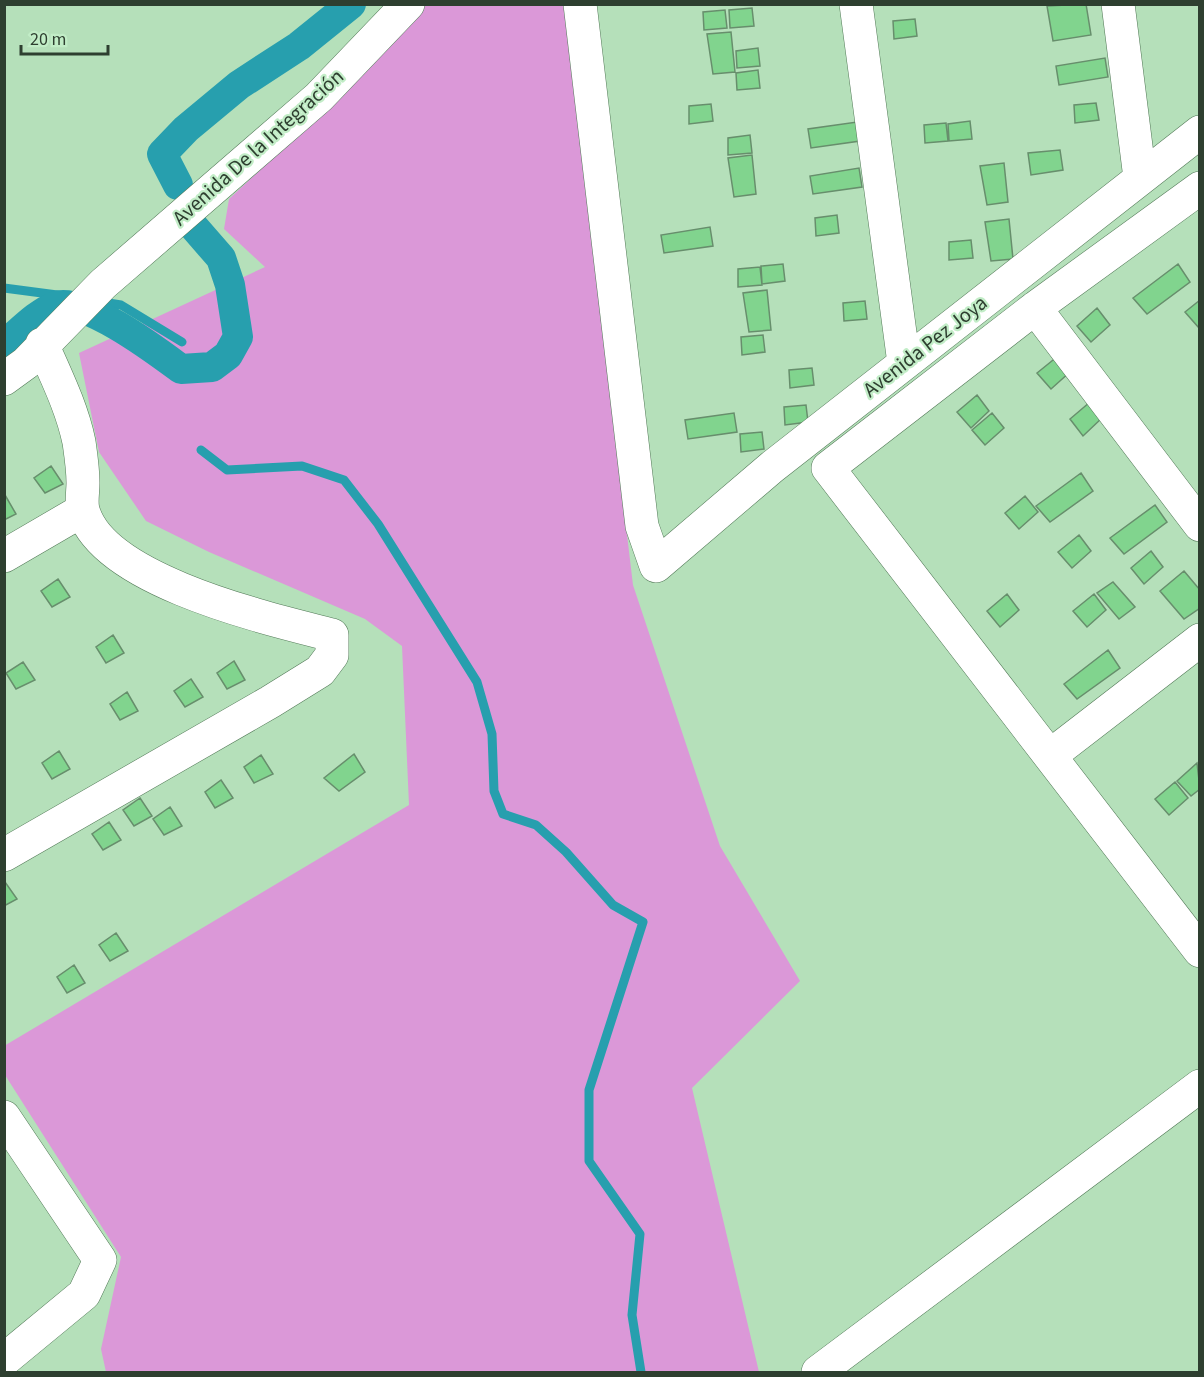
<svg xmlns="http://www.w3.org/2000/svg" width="1204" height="1377" font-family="'Source Sans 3',sans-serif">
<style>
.green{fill:#db98d8}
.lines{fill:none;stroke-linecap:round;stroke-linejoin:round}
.stream{stroke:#279fae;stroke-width:9}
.canal{stroke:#279fae;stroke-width:30}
.building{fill:#81d48e;stroke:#678e6c;stroke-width:1.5}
.minor-casing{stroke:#527957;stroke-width:34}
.minor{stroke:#fff;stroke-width:33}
.labels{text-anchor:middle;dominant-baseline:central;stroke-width:4.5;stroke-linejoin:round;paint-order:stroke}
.street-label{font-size:21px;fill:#2e3f30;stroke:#c2edc7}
</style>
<rect width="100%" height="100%" fill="#b5e0ba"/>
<!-- green -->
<path class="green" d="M424,5H564L633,585L720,846L800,981L692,1088L759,1372H106L101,1349L121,1257L5,1075L4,1046L409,805L402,646L365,619L209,552L146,521L99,452L79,353L265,267L224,229L229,199L346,90Z"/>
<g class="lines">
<!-- stream -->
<path class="stream" d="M4,288L80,298
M96,301L121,305L182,342
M201,450L227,470L302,466L344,480L378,524L477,682L492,734L494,791L503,814L536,825L566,852L613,905L643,922L589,1090V1161L640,1234L632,1315L641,1372"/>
<!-- canal -->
<path class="canal" d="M178,185L162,154L186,129L239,85L299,46L351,4
M4,345C20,332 37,313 56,306C84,296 158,352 181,369L212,367L228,355L238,337L230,285L221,258L194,227"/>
</g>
<!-- building -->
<path class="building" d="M1086,4L1091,35L1053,41L1047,6Z
M752,8L754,26L730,28L729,10Z
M725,10L727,28L704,30L703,12Z
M915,19L917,36L894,39L893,21Z
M731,32L735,72L713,74L707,34Z
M758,48L760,66L737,68L736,51Z
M1105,58L1108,77L1059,85L1056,66Z
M758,70L760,88L737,90L736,73Z
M1096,103L1099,120L1075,123L1074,105Z
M711,104L713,121L689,124V106Z
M970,121L972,139L949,141L948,124Z
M857,122L860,141L811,148L808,129Z
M946,123L948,141L925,143L924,125Z
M750,135L752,153L728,155V138Z
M1060,150L1063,170L1031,175L1028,153Z
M752,155L756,194L734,197L728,158Z
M1004,163L1008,202L987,205L980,166Z
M859,168L862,187L813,194L810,176Z
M837,215L839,233L816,236L815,218Z
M1009,219L1013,259L991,261L985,222Z
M710,227L713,246L664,253L661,235Z
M971,240L973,258L949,260V242Z
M783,264L785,281L762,284L761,266Z
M1178,264L1190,282L1147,314L1133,298Z
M760,267L762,285L738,287V269Z
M767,290L771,330L749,332L743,293Z
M1200,300V328H1199L1185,312Z
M865,301L867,319L844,321L843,303Z
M1097,308L1110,325L1091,342L1077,326Z
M763,335L765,352L742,355L741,337Z
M1058,356L1070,372L1051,389L1037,373Z
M812,368L814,385L790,388L789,370Z
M977,395L989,411L971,428L957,412Z
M1090,402L1102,418L1083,436L1070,419Z
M806,405L808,422L785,425L784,407Z
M734,413L737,432L688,439L685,420Z
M992,413L1004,428L985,445L972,430Z
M762,432L764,449L741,452L740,434Z
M51,466L63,484L45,493L34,478Z
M1081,473L1093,491L1050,522L1036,506Z
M5,495L16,514L4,520V496Z
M1025,496L1038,512L1019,529L1005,513Z
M1155,505L1167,522L1124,554L1110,538Z
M1079,535L1091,551L1072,568L1058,552Z
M1151,551L1163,567L1144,584L1131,568Z
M1184,571L1200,590V608L1184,619L1160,591Z
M58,579L70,597L52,607L41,591Z
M1113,582L1135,607L1119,619L1097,593Z
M1007,594L1019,610L1000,627L987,611Z
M1094,594L1106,610L1087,627L1073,611Z
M113,635L124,653L106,663L96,647Z
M1108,650L1120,668L1077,699L1064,684Z
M234,661L245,680L227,689L217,673Z
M23,662L35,680L16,689L6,673Z
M191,679L203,697L185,707L174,691Z
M127,692L138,711L120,720L110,704Z
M59,751L70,769L52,779L42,763Z
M354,754L365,772L339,791L324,778Z
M261,755L273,774L254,783L244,767Z
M1197,763L1200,789L1191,796L1177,781Z
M221,780L233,798L215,808L205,792Z
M1175,782L1188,798L1169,815L1155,799Z
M140,798L152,816L134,826L123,810Z
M170,807L182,826L164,835L153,819Z
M109,822L121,840L103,850L92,834Z
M5,882L17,899L4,906V882Z
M116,933L128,951L110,961L99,945Z
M74,965L85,983L67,993L57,977Z"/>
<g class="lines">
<!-- minor casing -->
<g class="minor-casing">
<path id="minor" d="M580,4L642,526L656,566L772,467L1200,132
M856,4L904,363
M1118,4L1140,178
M1200,188L1035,308L828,468C951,630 1077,789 1200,951
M1035,308L1200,525
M4,379L26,363L103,284L319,97L408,4
M4,556L83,510
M1051,755L1200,640
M4,855L270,702L320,671L332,655V635C270,619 102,581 83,510C81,502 83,491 83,483C83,469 81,456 79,442C72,408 56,376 42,344
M4,1117L100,1260L84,1294L4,1360
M818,1372L1200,1086"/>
</g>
<!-- minor -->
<use href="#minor" class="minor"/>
</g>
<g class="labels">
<!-- street labels -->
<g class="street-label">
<text transform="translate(258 147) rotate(-42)">Avenida De la Integración</text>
<text transform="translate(925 346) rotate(-38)">Avenida Pez Joya</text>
</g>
</g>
<!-- border -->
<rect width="1204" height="1377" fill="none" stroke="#2e3f30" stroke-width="12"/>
<!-- scale -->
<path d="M21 45v9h87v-9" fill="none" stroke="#2e3f30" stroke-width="3"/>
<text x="30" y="45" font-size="18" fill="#2e3f30" stroke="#c2edc7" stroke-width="4.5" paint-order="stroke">20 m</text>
</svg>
